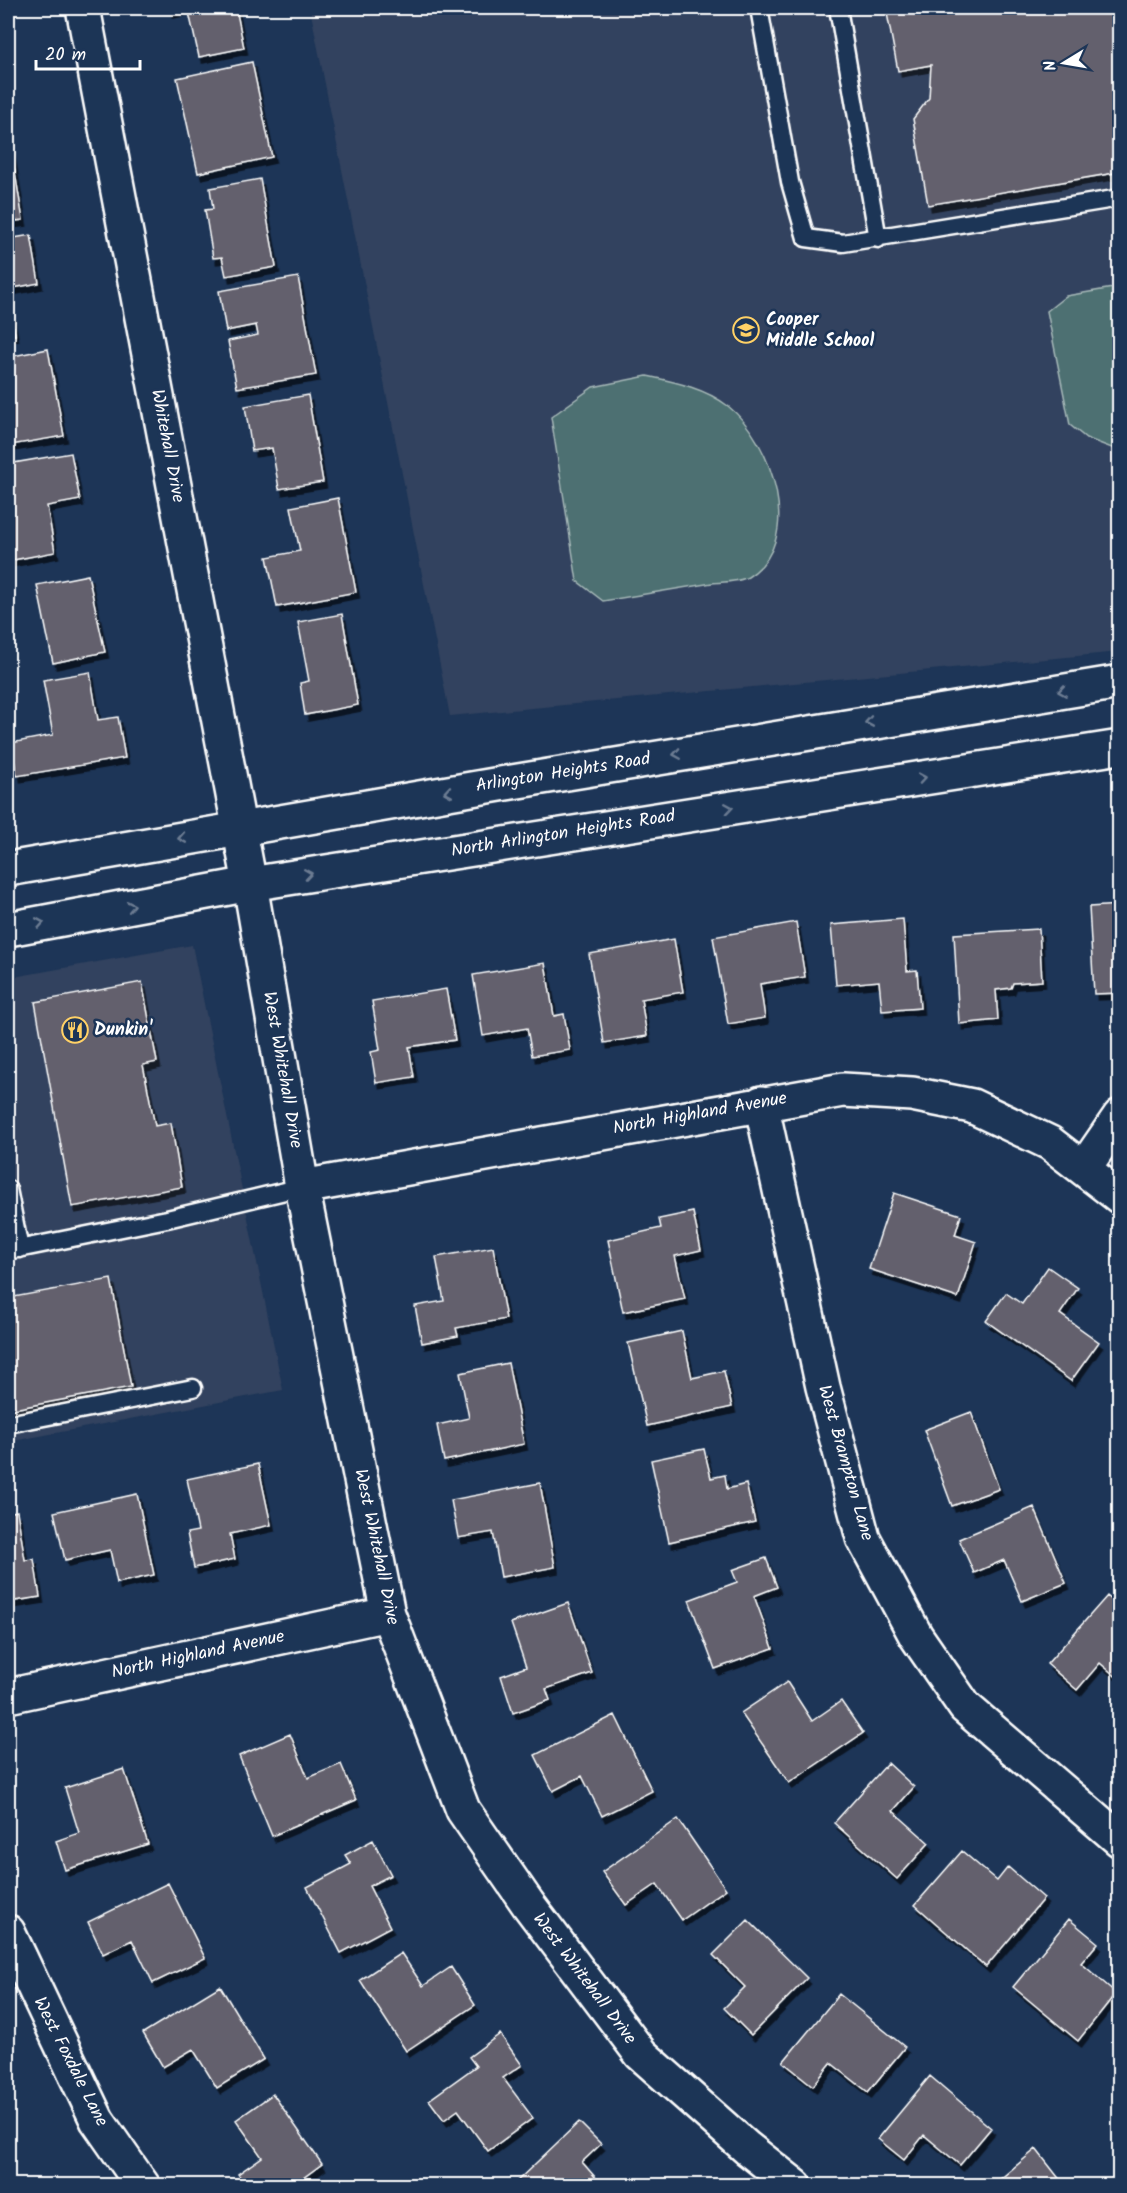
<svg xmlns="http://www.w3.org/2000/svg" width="1127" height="2193" font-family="Kalam,sans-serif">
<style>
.built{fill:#32425e}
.green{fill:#4d7072;stroke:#a6b8b8;stroke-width:1.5}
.building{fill:#63616d;stroke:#fff;stroke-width:1.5;filter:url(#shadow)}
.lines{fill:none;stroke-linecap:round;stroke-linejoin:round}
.service-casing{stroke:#fff;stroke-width:21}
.minor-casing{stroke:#fff;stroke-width:38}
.secondary-casing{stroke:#fff;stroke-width:38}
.service{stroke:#1d3557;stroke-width:16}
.minor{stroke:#1d3557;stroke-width:33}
.secondary{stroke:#1d3557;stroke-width:33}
.oneway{stroke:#6c7c92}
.labels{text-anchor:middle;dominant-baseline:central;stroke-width:5;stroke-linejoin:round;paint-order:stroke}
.poi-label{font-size:18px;font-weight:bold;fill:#fff;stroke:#1d3557;text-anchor:start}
.street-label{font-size:18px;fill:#fff;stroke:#1d3557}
</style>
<defs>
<filter id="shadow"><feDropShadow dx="3.5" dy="6" stdDeviation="0" flood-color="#0009"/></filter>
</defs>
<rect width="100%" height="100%" fill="#1d3557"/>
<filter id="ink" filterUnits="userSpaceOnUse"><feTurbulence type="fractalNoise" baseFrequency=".0167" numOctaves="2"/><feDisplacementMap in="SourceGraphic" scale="12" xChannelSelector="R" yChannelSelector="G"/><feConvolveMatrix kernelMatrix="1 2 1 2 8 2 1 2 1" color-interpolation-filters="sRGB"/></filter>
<g filter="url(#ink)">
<!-- built -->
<path class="built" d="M310,8H1119V652L450,716Z
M192,945L283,1390L8,1442V978Z"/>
<!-- green -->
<path class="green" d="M1119,287L1120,449L1117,450L1086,438L1070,425L1047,311L1066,296Z
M647,376C675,382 705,388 728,406C772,441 806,541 748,577C739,582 722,582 712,583C676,589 639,595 603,601L577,581L551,417L593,387Z"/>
<!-- building -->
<path class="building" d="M169,8H236L244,48L199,57L188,8L170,12Z
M886,8H1120V172L928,205L913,119L929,98L931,65L898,71Z
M252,62L272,157L198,173L177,78Z
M8,131L23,220L8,222Z
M260,179L276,267L226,276L222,257L213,258L205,210L213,209L210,188Z
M31,235L39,283L8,289V239Z
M298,277L316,375L237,388L228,341L258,335L256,325L226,331L219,291Z
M8,297L15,335L8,336Z
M48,349L64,436L11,445L8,424V357Z
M308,395L323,482L279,489L272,448L252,451L245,406Z
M71,453L80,500L47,506L55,552L8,561V464Z
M338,498L356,592L277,607L267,557L300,551L291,507Z
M88,575L105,652L53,663L37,585Z
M342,614L358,705L305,715L300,683L309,681L298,622Z
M90,672L98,720L118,717L125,758L17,776L11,743L53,735L43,680Z
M1120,905V993L1094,994L1089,907Z
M903,919L907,971L917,970L920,1008L882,1011L879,981L836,985L831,925Z
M796,922L805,977L760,984L765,1018L728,1024L713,937Z
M1039,929L1042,981L1013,983L1011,988L996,990L998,1020L959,1024L954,934Z
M674,939L683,992L641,999L647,1036L604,1043L589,954Z
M545,963L554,1016L564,1014L570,1050L532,1056L527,1028L483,1036L473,975Z
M142,982L157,1062L143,1065L155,1126L171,1123L182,1187L72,1207L35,1002Z
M446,989L455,1040L409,1047L414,1077L376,1083L371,1052L380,1050L372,1001Z
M894,1193L961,1215L955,1235L976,1242L958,1298L869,1269Z
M693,1212L701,1250L675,1256L685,1299L623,1312L608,1240L661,1228L659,1219Z
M493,1247L506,1319L456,1328L458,1336L422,1343L415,1306L444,1301L436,1257Z
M1048,1267L1078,1288L1060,1314L1099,1342L1071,1381L986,1321L1006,1293L1022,1304Z
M111,1279L131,1387L8,1410V1298Z
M682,1331L692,1378L724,1371L732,1407L647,1426L628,1343Z
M508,1363L524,1444L444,1461L437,1425L469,1418L460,1373Z
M971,1412L999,1489L952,1506L924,1430Z
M704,1449L711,1478L725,1475L727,1489L746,1484L755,1522L669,1542L651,1460Z
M258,1464L271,1525L230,1534L235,1559L194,1568L187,1533L198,1531L187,1479Z
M540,1483L555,1567L501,1577L493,1532L458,1538L451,1500Z
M137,1494L154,1575L117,1583L110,1550L65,1560L54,1512Z
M1034,1507L1066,1583L1022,1601L1004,1560L974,1573L959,1539Z
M17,1511L25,1560L34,1559L40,1597L8,1602V1513Z
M766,1558L777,1587L754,1596L773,1648L715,1669L689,1600L737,1582L732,1570Z
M1107,1596L1120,1607V1680L1100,1663L1077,1690L1047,1664Z
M568,1603L592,1673L546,1689L550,1700L513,1713L501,1676L526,1667L511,1623Z
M787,1682L812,1721L841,1701L863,1733L789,1783L741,1713Z
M615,1715L652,1791L602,1816L582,1776L553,1791L535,1755Z
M290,1734L308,1778L341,1764L356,1800L272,1836L239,1756Z
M888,1763L914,1787L893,1811L929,1843L897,1879L834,1823Z
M124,1769L148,1844L65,1870L56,1841L79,1833L65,1788Z
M678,1819L726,1889L682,1920L657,1884L626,1905L602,1872Z
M373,1840L391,1875L369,1886L390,1927L341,1953L307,1887L351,1864L345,1855Z
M962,1851L997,1881L1008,1867L1044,1898L986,1967L915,1905Z
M168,1883L205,1958L153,1983L132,1940L103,1954L88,1922Z
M1069,1919L1098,1943L1081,1963L1116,1993L1078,2041L1013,1987Z
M748,1920L807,1978L751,2035L724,2008L745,1987L713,1955Z
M401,1953L423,1986L451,1967L475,2005L406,2051L360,1980Z
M220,1986L264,2059L217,2088L193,2049L163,2067L143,2033Z
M839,1994L905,2047L868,2092L831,2063L813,2086L783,2062Z
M500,2034L522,2065L503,2078L533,2118L488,2151L458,2110L444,2120L429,2100L476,2066L469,2057Z
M930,2076L991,2128L960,2165L924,2135L904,2160L878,2139Z
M273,2094L322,2164L292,2186H246L238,2174L262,2157L236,2120Z
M579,2122L601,2144L582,2162L603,2186H519L516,2182Z
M1036,2149L1065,2186H992Z"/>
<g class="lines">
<!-- service casing -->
<g class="service-casing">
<path id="service" d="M759,8L790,182L806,238L843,243L1120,198
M838,8L878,239
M8,1189L20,1249
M8,1251L167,1219L302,1187
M8,1424L193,1388"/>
</g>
<!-- minor casing -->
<g class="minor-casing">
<path id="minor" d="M83,8L250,884L302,1187L388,1614L463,1810L528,1904L641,2054L747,2148L795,2186
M761,1103L823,1387L863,1538L916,1636L965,1707L1120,1840
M1084,1168L1120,1116
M302,1187L843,1090L912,1094L972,1106L1050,1143L1120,1197
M8,1696L388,1614
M8,1932L97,2120L143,2186"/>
</g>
<!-- secondary casing -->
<g class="secondary-casing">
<path id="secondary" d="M8,869L506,783L1120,682
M8,929L250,884L1120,747"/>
</g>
<!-- service -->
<use href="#service" class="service"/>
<!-- minor -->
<use href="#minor" class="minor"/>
<!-- secondary -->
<use href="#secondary" class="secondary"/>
</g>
<!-- one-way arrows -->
<defs><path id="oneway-chevron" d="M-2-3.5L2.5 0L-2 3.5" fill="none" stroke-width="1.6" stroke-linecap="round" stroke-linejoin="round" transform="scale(1.5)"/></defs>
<g class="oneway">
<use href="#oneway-chevron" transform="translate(1062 691) rotate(171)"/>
<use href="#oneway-chevron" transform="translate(869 722) rotate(170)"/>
<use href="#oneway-chevron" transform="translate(677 754) rotate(171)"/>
<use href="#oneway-chevron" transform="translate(922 778) rotate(-9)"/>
<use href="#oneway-chevron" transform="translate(448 792) rotate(170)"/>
<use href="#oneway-chevron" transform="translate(729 808) rotate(-9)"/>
<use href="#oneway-chevron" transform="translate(182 838) rotate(170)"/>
<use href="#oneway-chevron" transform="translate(308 874) rotate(-9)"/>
<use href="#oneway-chevron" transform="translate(131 906) rotate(-11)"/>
<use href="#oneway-chevron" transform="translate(40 923) rotate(-10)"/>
</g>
</g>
<!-- icons -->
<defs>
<g id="school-ring" transform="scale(1.35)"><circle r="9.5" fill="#1d3557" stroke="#ffd166" stroke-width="1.5"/><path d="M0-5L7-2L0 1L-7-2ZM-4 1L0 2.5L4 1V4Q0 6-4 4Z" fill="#ffd166"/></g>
<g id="restaurant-ring" transform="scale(1.35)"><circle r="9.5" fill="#1d3557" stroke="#ffd166" stroke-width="1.5"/><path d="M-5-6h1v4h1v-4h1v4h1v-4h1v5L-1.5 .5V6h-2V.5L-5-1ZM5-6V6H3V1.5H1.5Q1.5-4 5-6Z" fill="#ffd166"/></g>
</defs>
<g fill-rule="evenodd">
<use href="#school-ring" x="746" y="330"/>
<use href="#restaurant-ring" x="75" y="1030"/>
</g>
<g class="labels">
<!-- poi labels -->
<g class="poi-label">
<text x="766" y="320">Cooper<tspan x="766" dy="21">Middle School</tspan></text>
<text x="94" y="1030">Dunkin'</text>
</g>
<!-- street labels -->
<g class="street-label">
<text transform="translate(167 446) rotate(79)">Whitehall Drive</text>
<text transform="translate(563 773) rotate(-9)">Arlington Heights Road</text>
<text transform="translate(563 834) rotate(-9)">North Arlington Heights Road</text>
<text transform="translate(282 1070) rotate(80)">West Whitehall Drive</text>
<text transform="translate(700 1114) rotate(-10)">North Highland Avenue</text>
<text transform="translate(845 1463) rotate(74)">West Brampton Lane</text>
<text transform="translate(376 1547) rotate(78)">West Whitehall Drive</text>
<text transform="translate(198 1655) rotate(-12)">North Highland Avenue</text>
<text transform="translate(584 1979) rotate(53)">West Whitehall Drive</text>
<text transform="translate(70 2062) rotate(63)">West Foxdale Lane</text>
</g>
</g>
<!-- margin -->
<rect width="1127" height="2193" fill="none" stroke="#1d3557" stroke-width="30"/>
<rect x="15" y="15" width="1097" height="2163" fill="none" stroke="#fff" stroke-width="2" filter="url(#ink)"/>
<!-- north arrow -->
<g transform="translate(1064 63) rotate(259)" stroke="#1d3557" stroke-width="4.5" paint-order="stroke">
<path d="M0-4.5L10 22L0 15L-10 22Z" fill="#ffffff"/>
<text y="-9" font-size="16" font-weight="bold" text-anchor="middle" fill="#ffffff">N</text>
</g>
<!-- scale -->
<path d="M36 60v9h104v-9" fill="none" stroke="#ffffff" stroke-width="3"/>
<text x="45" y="60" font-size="18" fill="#ffffff" stroke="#1d3557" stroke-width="4.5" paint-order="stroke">20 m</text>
</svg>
